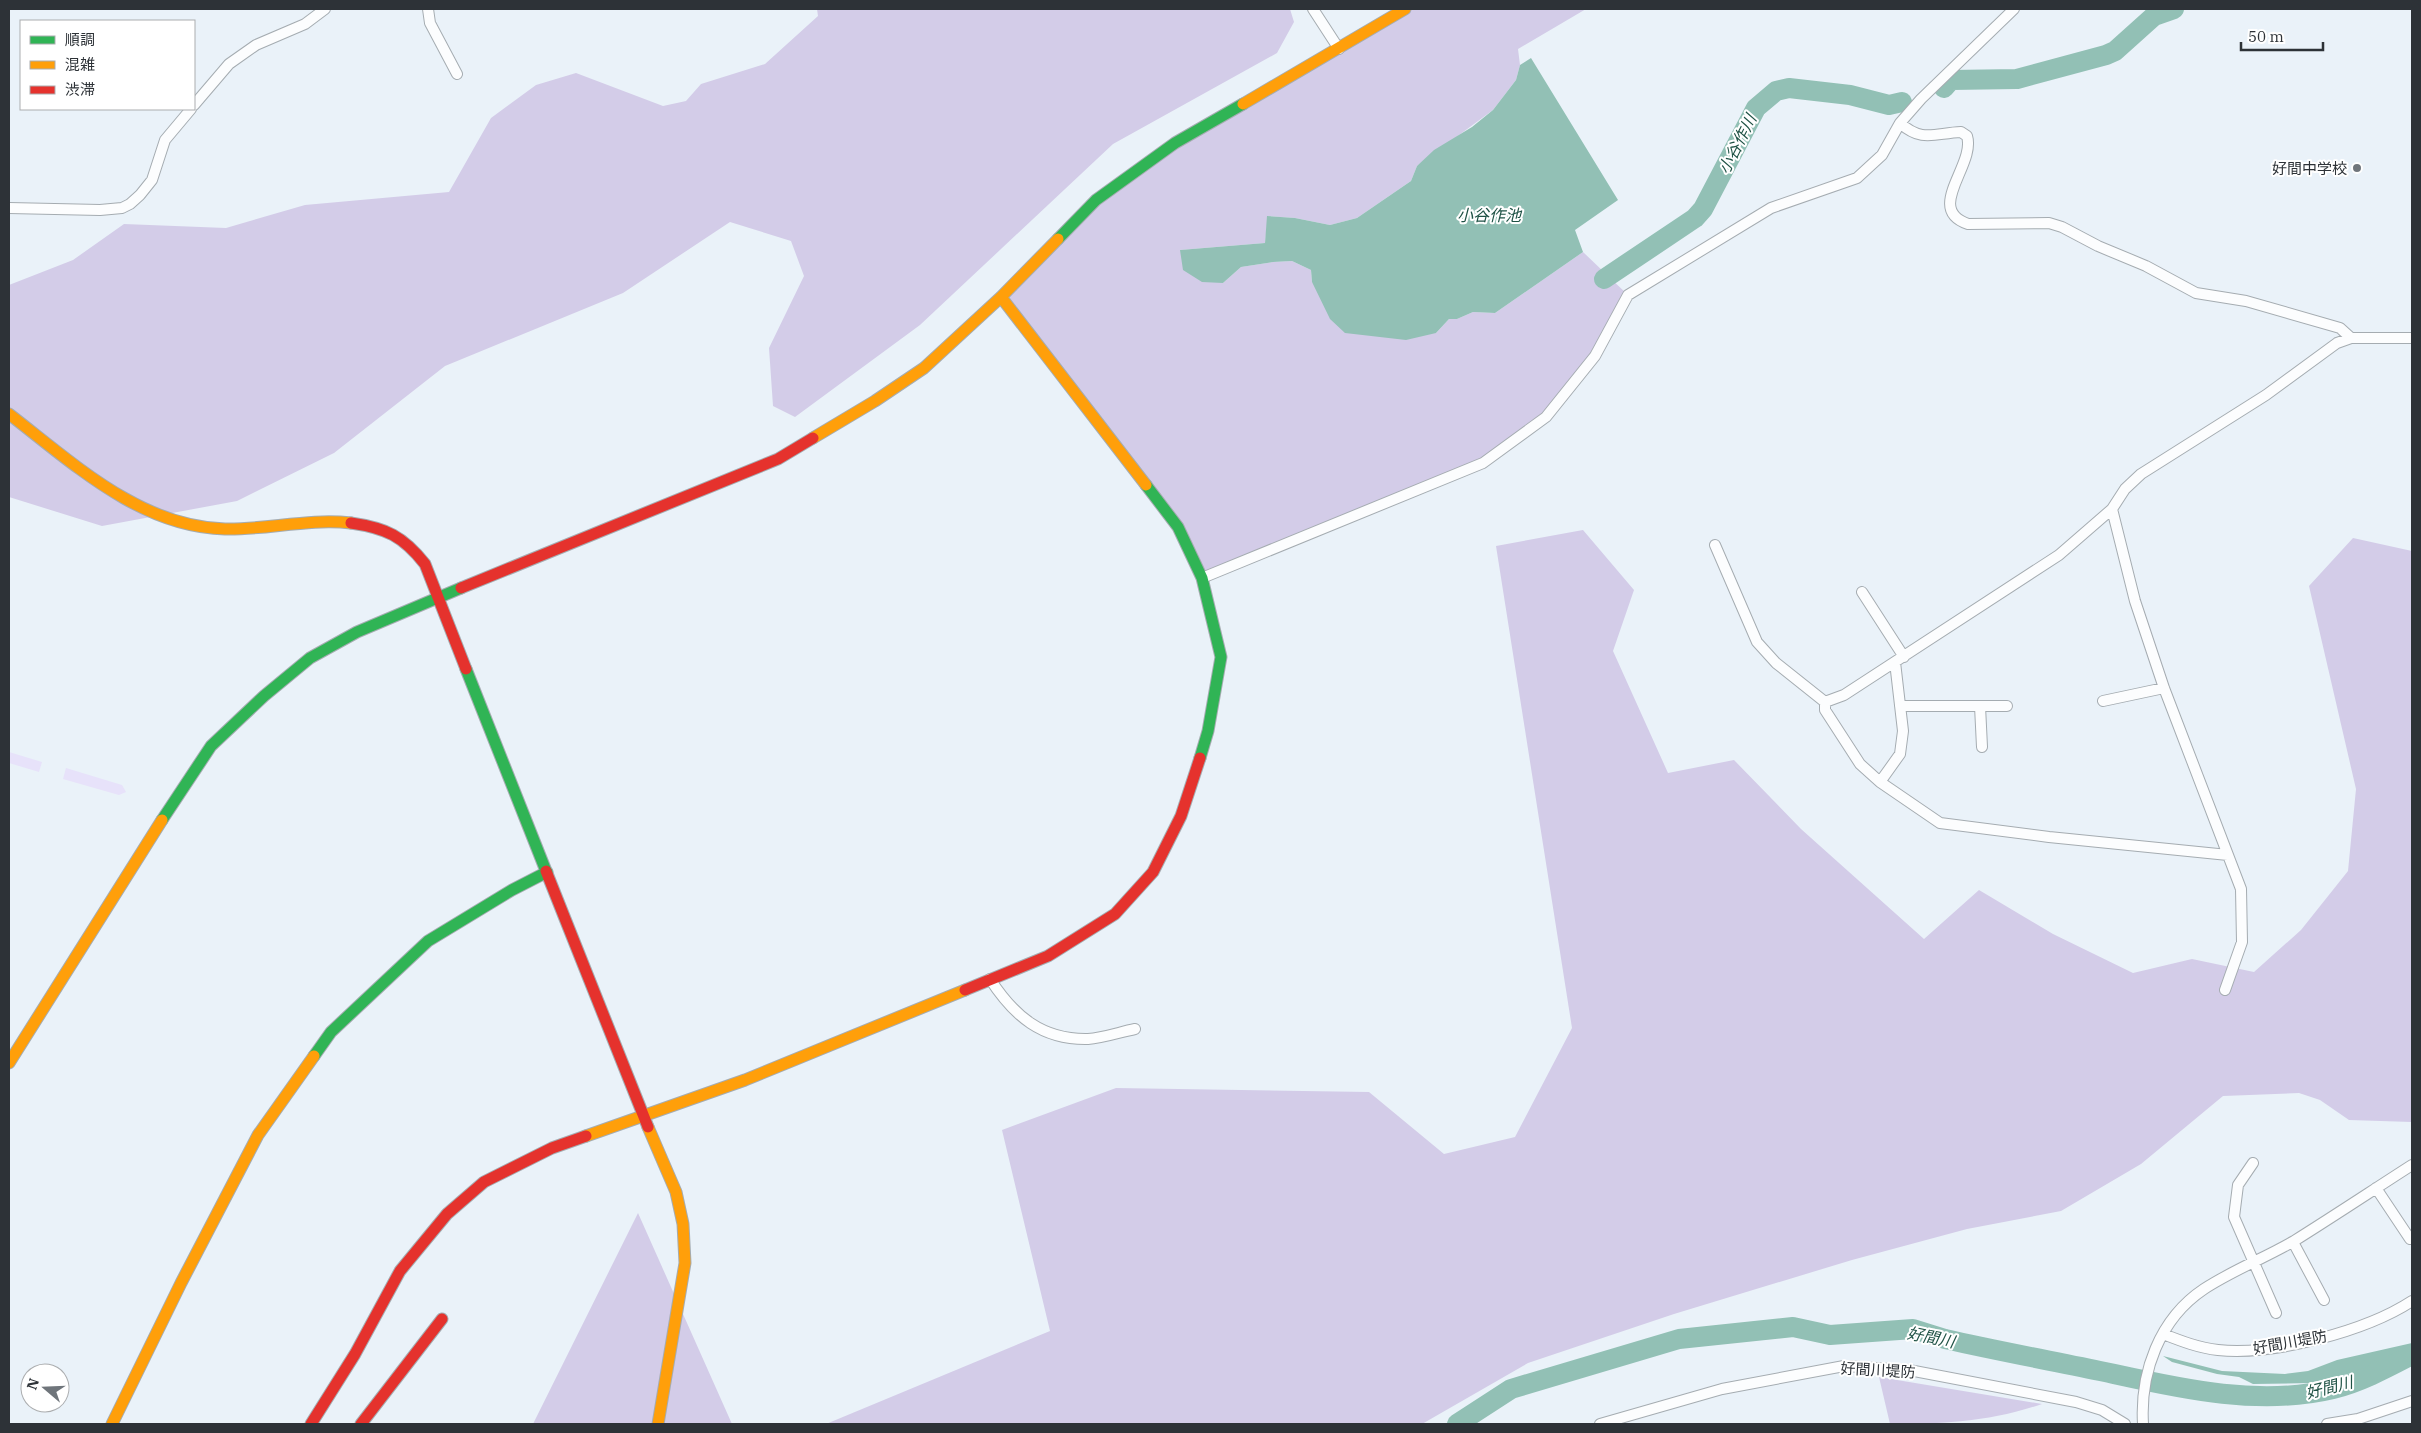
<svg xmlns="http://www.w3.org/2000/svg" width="2421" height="1433" font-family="'IBM Plex Serif','Noto Sans JP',serif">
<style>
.green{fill:#e7e2fa}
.forest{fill:#d3cce8}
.water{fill:#92c0b5}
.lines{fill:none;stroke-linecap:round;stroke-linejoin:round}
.river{stroke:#92c0b5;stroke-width:20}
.street-casing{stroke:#a5acb1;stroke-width:12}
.fast-casing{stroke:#a5acb1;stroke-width:13}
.slow-casing{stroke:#a5acb1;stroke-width:13}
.jam-casing{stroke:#a5acb1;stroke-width:13}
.street{stroke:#fcfdfe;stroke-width:10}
.fast{stroke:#30b455;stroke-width:11}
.slow{stroke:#ff9f0a;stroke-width:11}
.jam{stroke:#e5322d;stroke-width:11}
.poi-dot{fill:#6f757b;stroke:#fff;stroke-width:2}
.labels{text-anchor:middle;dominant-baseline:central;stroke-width:4;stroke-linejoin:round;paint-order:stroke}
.poi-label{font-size:15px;fill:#2d3237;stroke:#fff;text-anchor:end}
.street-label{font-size:15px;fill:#2d3237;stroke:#fff}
.water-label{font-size:16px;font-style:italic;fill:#1f5245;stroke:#fff}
</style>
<rect width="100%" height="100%" fill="#eaf2f9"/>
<!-- green -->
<path class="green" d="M9,752L42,762L39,772L9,763Z
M66,768L122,785L126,792L119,795L63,779Z"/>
<!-- forest -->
<path class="forest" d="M817,9H1290L1294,22L1277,53L1113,144L920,325L795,417L773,406L769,348L804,276L791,241L730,222L623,293L445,366L334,453L237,501L102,526L9,497V285L73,260L124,224L226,228L305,205L449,192L491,118L536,85L576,73L663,106L686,101L701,84L765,64L818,16Z
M1405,9H1586L1518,49L1520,65L1516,80L1493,110L1417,166L1411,181L1357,218L1330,225L1295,218L1268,216L1265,243L1180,250L1223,283L1241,267L1273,262L1292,261L1311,270L1312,282L1436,333L1449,319H1457L1473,312L1495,313L1583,252L1628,295L1595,356L1546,417L1483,463L1202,578L1178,527L1001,297L1096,200L1175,143Z
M1583,530L1634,590L1613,651L1668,773L1734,760L1801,829L1924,939L1979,890L2053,934L2133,973L2192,959L2254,972L2301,930L2348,871L2356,789L2309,586L2353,538L2412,551V1122L2349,1120L2320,1100L2299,1093L2223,1096L2141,1164L2061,1211L1967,1229L1852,1260L1674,1314L1528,1363L1422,1424H826L1050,1331L1002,1130L1116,1088L1369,1092L1444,1154L1515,1137L1572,1028L1496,546Z
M638,1213L732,1424H533Z
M1879,1377L2042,1404C1989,1422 1945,1424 1890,1424Z"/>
<!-- water -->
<path class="water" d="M1531,58L1618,200L1575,230L1583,252L1495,313L1473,312L1457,319H1449L1436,333L1406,340L1345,333L1330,319L1312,282L1311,270L1292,261L1273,262L1241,267L1223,283L1202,282L1183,270L1180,250L1265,243L1267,216L1295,218L1330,225L1357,218L1411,181L1417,166L1434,150L1472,127L1493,110L1516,80L1520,65Z
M2412,1343V1354L2378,1367L2309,1383L2253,1384L2239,1377L2217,1374L2172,1362L2163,1356L2222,1371L2285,1374L2308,1371L2337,1360Z"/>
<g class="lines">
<!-- river -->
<path class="river" d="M1944,88L1951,80L2017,79L2106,55L2115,51L2154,16L2174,9
M1604,279L1695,218L1703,209L1756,108L1776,91L1789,88L1850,95L1889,105L1902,102
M1457,1424L1511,1389L1679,1339L1793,1327L1830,1335L1913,1329L1945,1339C1998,1351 2052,1361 2105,1372C2178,1388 2258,1407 2333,1389C2361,1382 2387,1368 2412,1355"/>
<!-- street casing -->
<g class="street-casing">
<path id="street" d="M428,9L430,23L457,74
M1313,9L1339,49
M194,105L229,64L256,45L305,24L325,9
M1900,123C1922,143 1935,133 1961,132L1967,136C1976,165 1924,209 1968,224L2049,223L2062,227L2098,246L2146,266L2196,293L2246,301L2340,328L2351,338
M9,208L100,210L122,208L130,204L140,195L152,180L165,140L191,109
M2112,509L2135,601L2164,688L2241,889L2242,942L2225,990
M1715,545L1757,642L1776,663L1825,702L1844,695L2059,555L2112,509L2125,489L2141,474L2266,395L2337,343L2351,338H2412
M1202,578L1483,463L1546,417L1595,356L1628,295L1771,208L1857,178L1882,155L1900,123L1921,99L2014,9
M1862,592L1904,657
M2103,701L2164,688
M1825,702V710L1860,764L1880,782L1940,823L2049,837L2228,855
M1900,706H2007
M1980,706L1982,747
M1880,782L1900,754L1903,731L1895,662
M990,979C1014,1016 1042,1040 1088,1039C1103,1038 1120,1032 1135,1029
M2253,1163L2238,1185L2234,1217L2276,1313
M2376,1188L2410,1239
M2293,1242L2324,1300
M2163,1334C2181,1341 2199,1348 2218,1350C2273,1356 2366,1331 2412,1301
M1600,1424L1722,1389L1844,1366L1909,1370L2076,1402L2102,1410L2125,1424
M2143,1424C2140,1373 2159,1319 2204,1289C2233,1270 2265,1258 2294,1241C2334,1216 2373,1190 2412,1165
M2327,1424L2358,1419L2412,1401"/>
</g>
<!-- fast casing -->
<g class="fast-casing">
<path id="fast" d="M1058,239L1096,200L1175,143L1243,104
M1146,485L1178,527L1202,578L1221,657L1208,731L1200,758
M466,669L546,871
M162,820L211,746L264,696L310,658L357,632L461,588
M314,1056L331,1032L428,941L512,890L547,872"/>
</g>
<!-- slow casing -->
<g class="slow-casing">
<path id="slow" d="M1243,104L1405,9
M1001,297L1146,485
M9,414C73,463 140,527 225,529C266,530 309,518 351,523
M813,438L875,401L924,368L1001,297L1058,239
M9,1063L162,820
M648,1127L676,1192L683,1224L685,1263L658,1424
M586,1136L745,1080L965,990
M112,1424L181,1283L258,1135L314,1056"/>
</g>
<!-- jam casing -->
<g class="jam-casing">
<path id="jam" d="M351,523C386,528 403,536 425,564L466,669
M461,588L778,459L813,438
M546,871L648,1127
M965,990L1048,956L1115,914L1153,872L1181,816L1200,758
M311,1424L355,1354L400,1271L447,1214L484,1182L552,1148L586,1136
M361,1424L442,1319"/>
</g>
<!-- street -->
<use href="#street" class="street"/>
<!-- fast -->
<use href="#fast" class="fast"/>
<!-- slow -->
<use href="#slow" class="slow"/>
<!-- jam -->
<use href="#jam" class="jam"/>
</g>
<!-- markers -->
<circle class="poi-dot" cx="2357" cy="168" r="5"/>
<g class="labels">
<!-- poi labels -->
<g class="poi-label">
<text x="2347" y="168">好間中学校</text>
</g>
<!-- street labels -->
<g class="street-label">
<text transform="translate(2290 1342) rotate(-10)">好間川堤防</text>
<text transform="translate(1878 1370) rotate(3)">好間川堤防</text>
</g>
<!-- water labels -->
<g class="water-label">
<text transform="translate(1737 144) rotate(-63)">小谷作川</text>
<text x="1489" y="215">小谷作池</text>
<text transform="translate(1931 1337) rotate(11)">好間川</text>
<text transform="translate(2329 1387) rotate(-14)">好間川</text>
</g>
</g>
<!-- border -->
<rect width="2421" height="1433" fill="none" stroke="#2d3237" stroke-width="20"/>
<!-- legend -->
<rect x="20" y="20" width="175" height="90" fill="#ffffff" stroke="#abadaf"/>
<rect x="30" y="36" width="25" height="8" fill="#30b455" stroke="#abadaf"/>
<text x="65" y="45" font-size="15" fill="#2d3237">順調</text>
<rect x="30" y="61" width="25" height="8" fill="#ff9f0a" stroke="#abadaf"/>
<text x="65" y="70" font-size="15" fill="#2d3237">混雑</text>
<rect x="30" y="86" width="25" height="8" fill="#e5322d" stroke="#abadaf"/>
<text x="65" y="95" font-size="15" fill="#2d3237">渋滞</text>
<!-- north arrow -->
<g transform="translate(45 1388) rotate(289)"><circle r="24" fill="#ffffff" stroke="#abadaf"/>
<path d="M0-4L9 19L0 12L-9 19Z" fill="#6f757b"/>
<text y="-8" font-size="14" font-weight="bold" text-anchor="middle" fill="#2d3237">N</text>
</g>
<!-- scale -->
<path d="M2241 42v8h82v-8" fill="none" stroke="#2d3237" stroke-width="2.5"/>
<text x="2248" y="42" font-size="15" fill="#2d3237" stroke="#ffffff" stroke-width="4" paint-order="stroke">50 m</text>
</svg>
